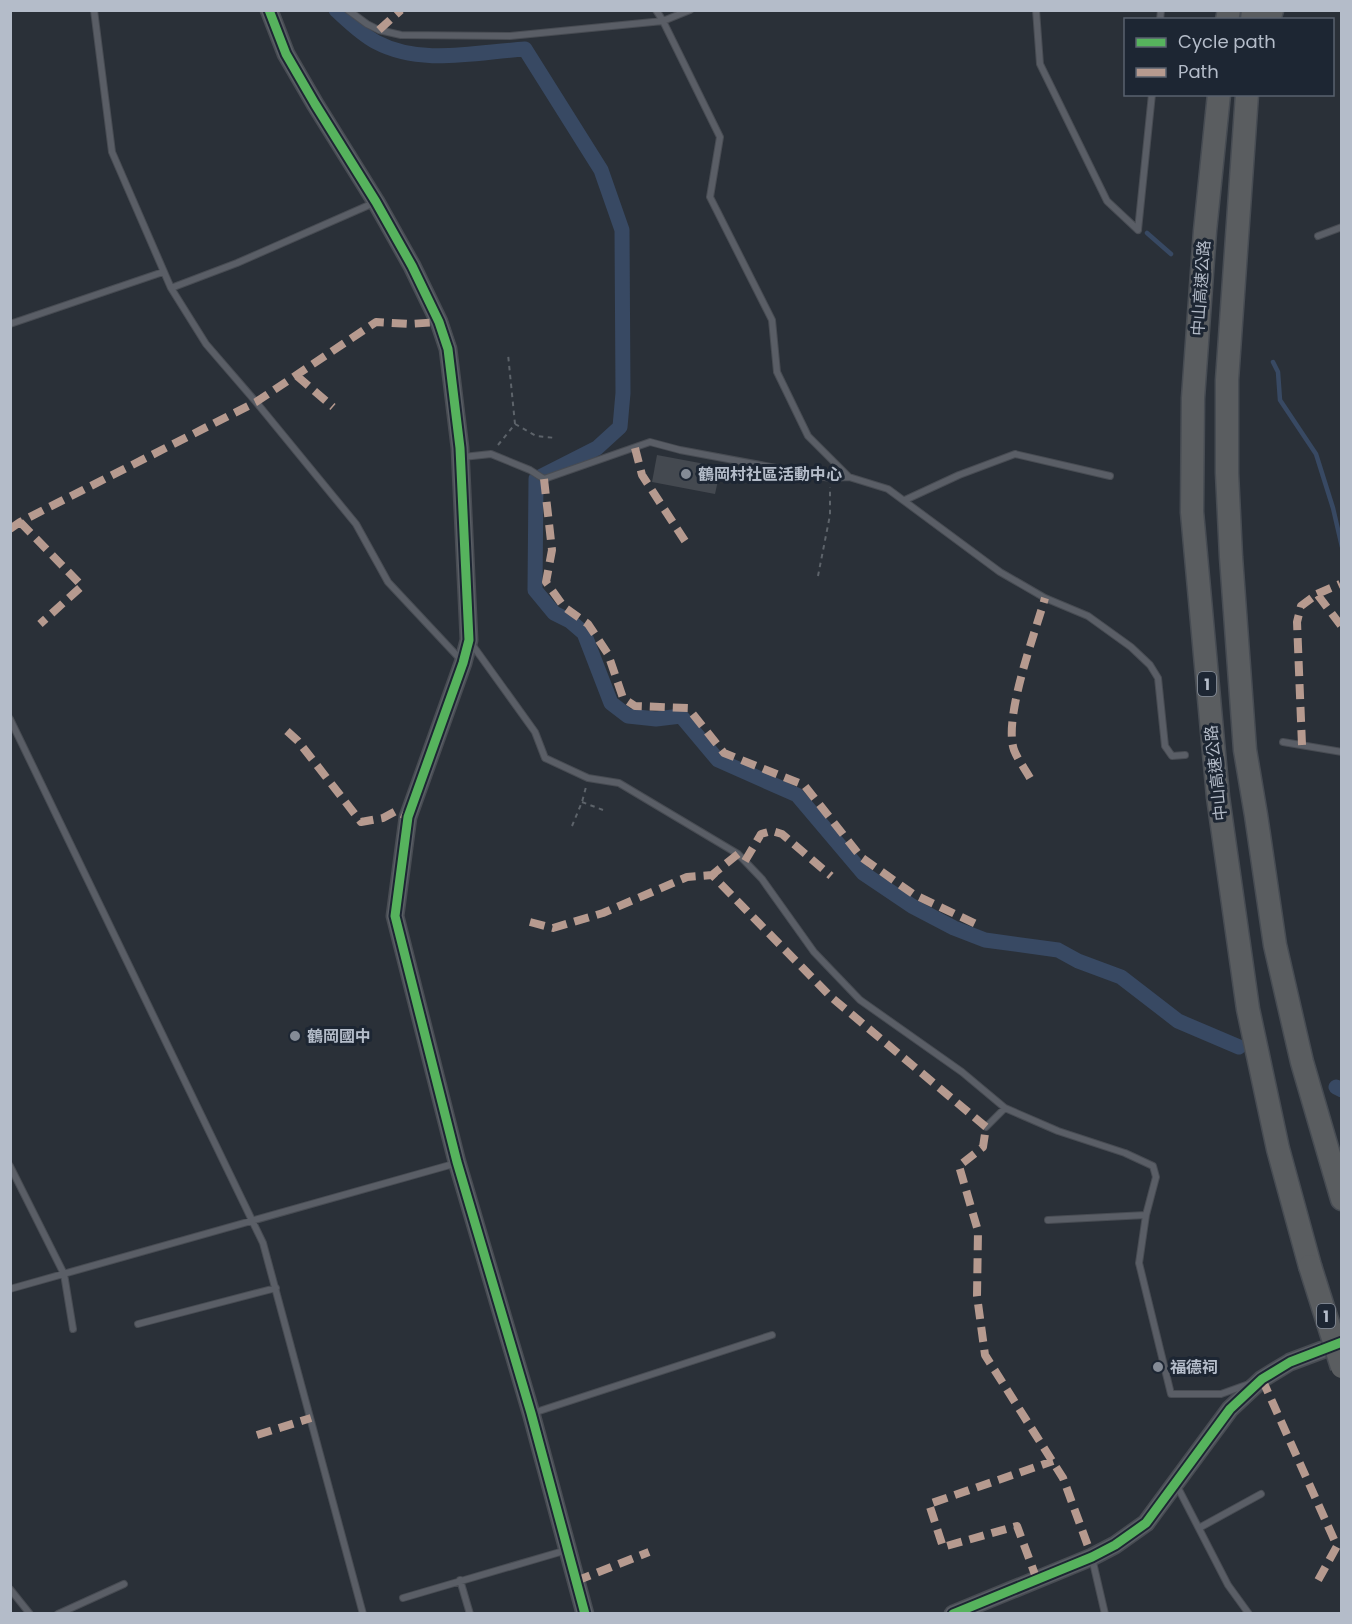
<svg xmlns="http://www.w3.org/2000/svg" width="1352" height="1624" font-family="Poppins,'Noto Sans TC',sans-serif">
<style>
.lines{fill:none;stroke-linecap:round;stroke-linejoin:round}
.stream{stroke:#384963;stroke-width:4.5}
.canal{stroke:#384963;stroke-width:15}
.building{fill:#444950}
.lane-casing{stroke:#484c53;stroke-width:8}
.secondary-casing{stroke:#484c53;stroke-width:19}
.highway-casing{stroke:#474c53;stroke-width:25}
.path{stroke:#5d636a;stroke-width:2;stroke-dasharray:4.5 4.5;stroke-linecap:butt}
.lane{stroke:#5a5e66;stroke-width:6}
.secondary{stroke:#595d64;stroke-width:16}
.highway{stroke:#5a5d60;stroke-width:22}
.highway-bridge-casing{stroke:#474c53;stroke-width:25;stroke-linecap:butt}
.highway-bridge{stroke:#5a5d60;stroke-width:22}
.quiet{stroke:#b69a8f;stroke-width:8;stroke-dasharray:15 8;stroke-linecap:butt}
.cycleway-casing{stroke:#1d2633;stroke-width:13}
.cycleway{stroke:#56b35d;stroke-width:9}
.poi-dot{fill:#848b96;stroke:#1d2633;stroke-width:2}
.labels{text-anchor:middle;dominant-baseline:central;stroke-width:6;stroke-linejoin:round;paint-order:stroke}
.shield{fill:#1d2633;stroke:#878f9c;stroke-width:1.5}
.shield-label{font-size:15px;font-weight:bold;fill:#b4bcc9}
.street-label{font-size:16px;fill:#b4bcc9;stroke:#1d2633}
.poi-label{font-size:16px;font-weight:bold;fill:#b4bcc9;stroke:#1d2633;text-anchor:start}
</style>
<rect width="100%" height="100%" fill="#2a3038"/>
<g class="lines">
<!-- stream -->
<path class="stream" d="M1147,233L1171,254
M1273,362L1278,372L1280,400L1316,454L1333,508L1342,547"/>
<!-- canal -->
<path class="canal" d="M336,10C348,21 361,34 376,42C421,66 476,52 525,49L601,170L622,230L623,393L620,427L597,448L536,479L535,590L554,613L570,621L584,633L611,703L628,716L656,719L681,716L718,760L797,795L863,873L912,906L954,928L985,940L1058,950L1078,961L1121,977L1178,1021L1239,1047
M1336,1087L1342,1090"/>
</g>
<!-- building -->
<path class="building" d="M657,455L721,467L715,494L652,482Z"/>
<g class="lines">
<!-- lane casing -->
<g class="lane-casing">
<path id="lane" d="M94,10L112,152L171,288L206,344L256,402L356,524L388,582L461,660
M348,10L367,24L379,30L401,35L510,36L663,21L690,10
M656,10L663,21L720,137L710,197L772,320L777,372L808,436L849,477
M1036,10L1040,64L1107,201L1138,230
M1160,20L1161,10
M1138,230L1152,94
M1318,236L1342,227
M171,288L237,263L376,202
M10,324L163,272
M463,457L491,454L530,470L544,479L650,442L680,450L830,478L849,477L888,489L1000,572L1045,598L1088,616L1131,647L1150,665L1158,678L1165,746L1172,756L1185,755
M905,500L959,475L1015,454L1110,476
M471,643L535,732L545,758L588,778L619,783L738,854L762,879L814,952L860,1000L962,1072L1005,1108
M10,719L263,1243L363,1614
M1283,742L1342,752
M986,1127L1005,1108L1058,1131L1125,1153L1153,1166L1156,1177L1146,1215L1139,1263L1171,1394H1221L1249,1384
M10,1166L64,1274L73,1329
M1048,1220L1146,1215
M10,1289L457,1163
M138,1324L276,1288
M533,1413L772,1335
M1176,1484L1228,1585L1249,1614
M1199,1528L1261,1494
M1092,1558L1105,1614
M460,1580L470,1614
M10,1589L30,1614
M403,1598L567,1550
M58,1614L124,1584"/>
</g>
<!-- secondary casing -->
<g class="secondary-casing">
<path id="secondary" d="M269,10L286,54L315,104L376,202L412,266L439,322L448,349L460,448L469,640L463,663L408,817L395,916L457,1162L531,1413L585,1614
M953,1614L1092,1557L1115,1545L1146,1523L1230,1409L1262,1379L1290,1362L1322,1350"/>
</g>
<!-- highway casing -->
<g class="highway-casing">
<path id="highway" d="M1227,20L1229,10
M1252,20L1253,10
M1269,20L1272,10
M1219,94L1205,231L1193,398L1192,512L1218,797L1248,1009L1278,1149L1310,1266
M1247,94L1227,380V473L1231,557L1245,750L1256,815L1275,945L1302,1062L1342,1199"/>
</g>
<!-- path -->
<path class="path" d="M515,424L536,436L556,438
M498,445L515,424L508,354
M818,576L830,515V487
M582,802L603,810
M572,826L582,802L586,787"/>
<!-- lane -->
<use href="#lane" class="lane"/>
<!-- secondary -->
<use href="#secondary" class="secondary"/>
<!-- highway -->
<use href="#highway" class="highway"/>
<!-- highway-bridge casing -->
<g class="highway-bridge-casing">
<path id="highway-bridge" d="M1310,1266L1342,1367"/>
</g>
<!-- highway-bridge -->
<use href="#highway-bridge" class="highway-bridge"/>
<!-- quiet -->
<path class="quiet" d="M379,30L401,10
M297,376L333,407
M635,448L642,475L685,541
M544,479L552,550L546,582L564,607L588,624L608,654L623,698L635,706L688,708L724,753L804,785L861,857L913,894L978,925
M20,522L82,586L40,624
M10,529L20,522L256,402L376,322L409,324L439,322
M1317,594L1340,584
M287,731L298,741L361,822L383,818L396,811L408,817
M1302,745L1297,622L1301,606L1317,594L1342,627
M1030,778C1025,769 1018,760 1014,750C1003,718 1035,633 1045,598
M738,854L712,875L831,997L986,1127L983,1147L959,1166L978,1231L977,1296L985,1355L1063,1478L1092,1557
M745,861L761,834L772,831L782,834L831,876
M530,922L553,928L603,913L687,877L712,875
M1262,1379L1337,1546L1316,1584
M257,1435L311,1418
M1037,1580L1017,1526L943,1547L929,1504L1053,1461
M576,1581L649,1552"/>
<!-- cycleway casing -->
<g class="cycleway-casing">
<path id="cycleway" d="M269,10L286,54L315,104L376,202L412,266L439,322L448,349L460,448L469,640L463,663L408,817L395,916L457,1162L531,1413L585,1614
M953,1614L1092,1557L1115,1545L1146,1523L1230,1409L1262,1379L1290,1362L1342,1342"/>
</g>
<!-- cycleway -->
<use href="#cycleway" class="cycleway"/>
</g>
<!-- markers -->
<g class="poi-dot">
<circle cx="686" cy="474" r="6"/>
<circle cx="295" cy="1036" r="6"/>
<circle cx="1158" cy="1367" r="6"/>
</g>
<g class="labels">
<!-- shield labels -->
<g class="shield">
<rect x="1198" y="672" width="18" height="24" rx="4.5"/>
<rect x="1317" y="1304" width="18" height="24" rx="4.5"/>
</g>
<g class="shield-label">
<text x="1207" y="684">1</text>
<text x="1326" y="1316">1</text>
</g>
<!-- street labels -->
<g class="street-label">
<text transform="translate(1201 288) rotate(-86)">中山高速公路</text>
<text transform="translate(1216 773) rotate(-96)">中山高速公路</text>
</g>
<!-- poi labels -->
<g class="poi-label">
<text x="698" y="474">鶴岡村社區活動中心</text>
<text x="307" y="1036">鶴岡國中</text>
<text x="1170" y="1367">福德祠</text>
</g>
</g>
<!-- border -->
<rect width="1352" height="1624" fill="none" stroke="#b4bcc9" stroke-width="24"/>
<!-- legend -->
<rect x="1124" y="18" width="210" height="78" fill="#1d2633" stroke="#59626f" stroke-width="1.5"/>
<rect x="1136" y="38" width="30" height="9" fill="#56b35d" stroke="#59626f" stroke-width="1.5"/>
<text x="1178" y="48" font-size="18" fill="#b4bcc9">Cycle path</text>
<rect x="1136" y="68" width="30" height="9" fill="#b69a8f" stroke="#59626f" stroke-width="1.5"/>
<text x="1178" y="78" font-size="18" fill="#b4bcc9">Path</text>
</svg>
